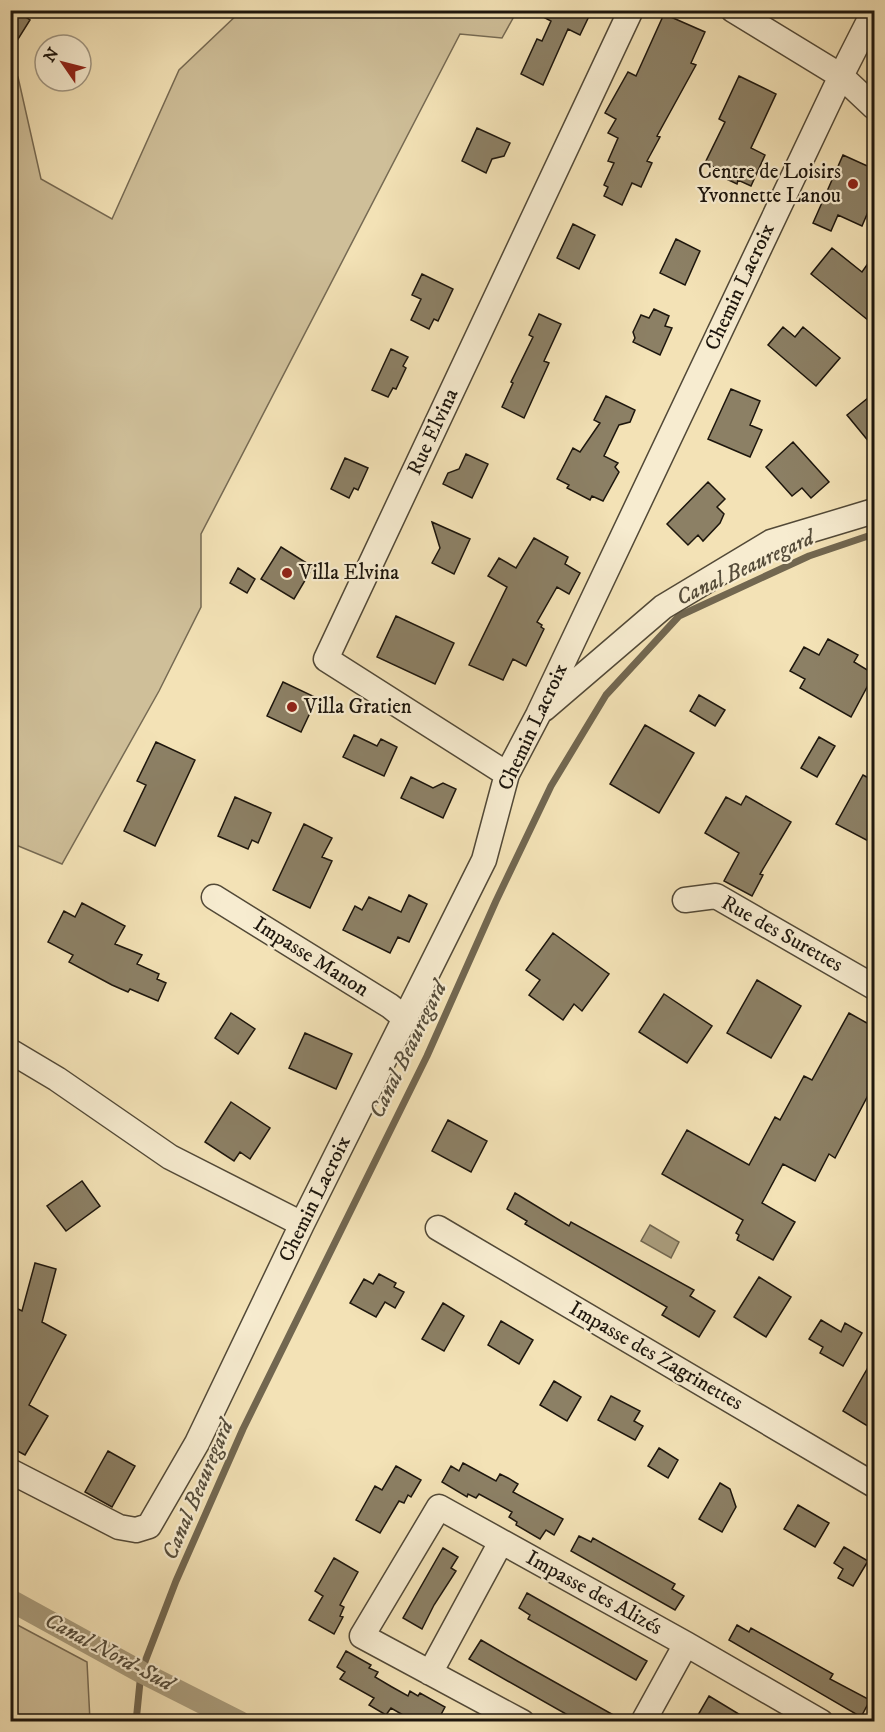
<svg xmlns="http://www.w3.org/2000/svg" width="885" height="1732" font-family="'IM FELL DW Pica',serif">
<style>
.green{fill:#cfbf99;stroke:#766a53;stroke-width:1.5}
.water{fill:#aa9d7d;stroke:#726750;stroke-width:1.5}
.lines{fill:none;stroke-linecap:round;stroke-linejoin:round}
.stream{stroke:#726750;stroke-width:7}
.canal{stroke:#aa9d7d;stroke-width:22}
.building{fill:#8c8065;stroke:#1d160d;stroke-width:1.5}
.minor-casing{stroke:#524937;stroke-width:27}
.minor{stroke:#f7ecd0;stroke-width:24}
.poi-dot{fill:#8f2418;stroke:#f7ecd0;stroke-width:2}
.labels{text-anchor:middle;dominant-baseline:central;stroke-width:4.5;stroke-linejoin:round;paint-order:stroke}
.poi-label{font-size:21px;fill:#1d160d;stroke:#f7ecd0;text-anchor:start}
.street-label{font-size:21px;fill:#1d160d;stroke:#f7ecd0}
.water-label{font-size:22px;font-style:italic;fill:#554c3a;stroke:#f7ecd0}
</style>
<rect width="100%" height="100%" fill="#f3e2b6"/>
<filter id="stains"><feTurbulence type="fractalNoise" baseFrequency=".00333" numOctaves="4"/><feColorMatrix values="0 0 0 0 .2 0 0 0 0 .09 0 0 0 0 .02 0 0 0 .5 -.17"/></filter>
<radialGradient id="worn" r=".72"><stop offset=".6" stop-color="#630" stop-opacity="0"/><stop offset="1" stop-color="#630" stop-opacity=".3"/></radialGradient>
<!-- green -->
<path class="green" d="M241,11H517L502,38L460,34L201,534V607L159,691L62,864L11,843V73L18,77L41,179L112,219L179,70Z
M10,1621L87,1662L90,1721H11Z"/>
<!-- water -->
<path class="water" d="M650,1225L679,1242L671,1258L641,1241Z"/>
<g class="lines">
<!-- stream -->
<path class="stream" d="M136,1722L141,1672L176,1581L243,1429L427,1056L496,901L551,786L606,695L679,616L809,556L874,534"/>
<!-- canal -->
<path class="canal" d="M10,1600L141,1672L240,1722"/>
</g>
<!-- building -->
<path class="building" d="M10,10H15L30,20L10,52Z
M530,10H592L580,35L568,29L543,85L521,74L537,39L542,41L551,21Z
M664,14L705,32L691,63L696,65L657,136L660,137L647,161L652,163L641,187L632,183L622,205L604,196L608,187L604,185L614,163L608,161L618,138L608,133L616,119L605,113L628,72L636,76Z
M739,76L776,94L751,148L765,155L751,186L738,180L737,184L718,175L720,170L705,163L725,122L719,119Z
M477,128L510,143L504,156L492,159L486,173L462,161Z
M843,155L874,169V198L862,226L838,215L831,231L813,223Z
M573,224L595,235L579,269L557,258Z
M676,239L700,251L685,285L660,273Z
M832,248L862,272L874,255V325L811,274Z
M422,274L453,289L438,321L434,319L429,329L411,320L421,299L412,295Z
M654,309L669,316L665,326L672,328L660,355L633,342L635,338L633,332L641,315L649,318Z
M539,314L561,324L544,361L549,363L524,418L502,407L513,383L511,382L533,337L529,335Z
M783,327L795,337L803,327L840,358L816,386L768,345Z
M391,349L408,357L403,366L406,368L396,389L393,388L388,397L372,390Z
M731,389L760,401L750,425L762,430L750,457L708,439Z
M874,393V448L847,415Z
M606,396L635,410L630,422L619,425L604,456L618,463L615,467L619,472L603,501L592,496L590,500L567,488L569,485L557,479L573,448L580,452L600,423L594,420Z
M793,442L829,482L811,498L802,488L792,496L766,467Z
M466,454L488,464L472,498L443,484L448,473L459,469Z
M345,458L368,468L358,490L354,488L349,498L331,489Z
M708,482L725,499L717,507L724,514L720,523L703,541L698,535L688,545L667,524Z
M432,522L470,539L454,574L432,563L440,548Z
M534,538L568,557L565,564L580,573L569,594L557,587L537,622L542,625L541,627L544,629L526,666L513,659L503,680L469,665L507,587L488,576L499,558L516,568Z
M281,547L313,567L294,599L261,579Z
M238,568L255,579L247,593L230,583Z
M396,616L454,643L435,684L377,657Z
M828,639L858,655L854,662L874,674L851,717L800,688L805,679L790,671L804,647L819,655Z
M283,682L317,698L301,732L267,716Z
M699,695L725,710L715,726L690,711Z
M645,725L694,753L659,813L610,784Z
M354,735L377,746L381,739L397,747L384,776L343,757Z
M819,737L835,746L817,777L801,768Z
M156,742L195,760L155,846L124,831L146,785L137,781Z
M863,775L874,781V844L836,824Z
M411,777L433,788L443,783L456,789L443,818L401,798Z
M746,796L791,822L760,874L763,875L752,896L724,881L739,853L705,833L726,797L741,805Z
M235,797L271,813L258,843L252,840L248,849L218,836Z
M304,824L332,838L322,857L332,861L310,908L273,890Z
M409,895L427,904L409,942L398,937L390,953L343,930L355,906L362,910L369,897L401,912Z
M82,903L125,926L115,944L142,955L137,964L159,974L157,979L166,983L158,1001L130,989L128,992L112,985L69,962L73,955L48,942L64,911L75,917Z
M553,933L609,974L582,1011L574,1004L563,1020L529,995L540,980L526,970Z
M757,980L801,1006L771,1058L727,1033Z
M664,994L712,1026L687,1063L639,1032Z
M231,1013L255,1029L238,1054L215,1038Z
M849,1013L874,1027V1084L835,1158L829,1154L815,1181L783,1164L762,1203L795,1222L773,1260L737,1240L739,1235L736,1233L743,1220L662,1174L687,1130L749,1165L775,1117L780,1120L804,1076L812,1080Z
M305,1033L352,1054L336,1089L289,1068Z
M231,1102L270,1128L250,1159L240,1152L234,1161L205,1142Z
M448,1120L487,1141L471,1172L432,1151Z
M82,1181L100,1206L66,1231L47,1206Z
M515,1193L569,1226L571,1222L694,1290L690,1296L715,1311L699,1337L662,1315L667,1307L525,1224L527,1221L507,1209Z
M35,1263L56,1269L42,1322L66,1335L29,1405L48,1416L25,1455L10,1447V1305L22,1311Z
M379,1274L396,1283L394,1287L404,1292L395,1308L385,1302L376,1317L350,1303L364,1279L373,1284Z
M759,1277L791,1297L766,1337L734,1317Z
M443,1303L464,1316L444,1351L422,1339Z
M821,1320L841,1332L845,1323L862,1333L843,1366L820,1353L823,1347L809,1339Z
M501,1321L533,1340L519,1364L488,1345Z
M874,1357V1430L843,1411Z
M554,1381L581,1397L567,1421L540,1405Z
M611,1396L640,1411L634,1421L643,1426L635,1440L598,1420Z
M659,1448L678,1460L668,1478L648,1466Z
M108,1451L135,1466L112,1507L85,1492Z
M463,1463L496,1481L500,1474L508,1478L518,1484L513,1492L563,1519L554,1535L546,1530L540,1539L516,1525L517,1522L509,1517L512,1512L479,1494L476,1498L468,1494L467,1497L442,1482L451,1466L459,1471Z
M396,1466L421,1480L411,1497L408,1495L404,1503L399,1501L380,1533L356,1520L375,1486L382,1490Z
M720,1483L730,1489L736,1507L722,1532L699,1519Z
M798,1505L829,1523L815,1547L784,1529Z
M579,1536L591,1542L593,1538L675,1584L672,1589L684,1596L675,1610L571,1551Z
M844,1547L868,1561L853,1586L838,1578L843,1569L834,1563Z
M443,1548L458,1557L451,1568L456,1571L434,1605L422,1629L403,1618Z
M334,1558L358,1572L340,1605L344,1607L340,1616L343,1617L334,1634L309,1620L323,1596L315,1591Z
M527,1593L647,1661L636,1680L528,1619L530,1615L519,1608Z
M737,1625L749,1632L751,1628L833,1674L830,1679L870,1700L861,1717L729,1640Z
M481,1640L519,1662L626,1722H580L469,1659Z
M346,1651L371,1665L369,1668L378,1672L375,1677L392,1687L408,1696L410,1691L418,1696L420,1693L445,1707L437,1722H415L391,1708L386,1715L369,1705L374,1698L340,1679L345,1672L337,1667Z
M709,1696L752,1722H708L698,1715Z"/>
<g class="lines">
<!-- minor casing -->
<g class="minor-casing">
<path id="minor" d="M733,10L841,76L874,107
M544,709L663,607L771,542L874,511
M507,774L326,659L631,10
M214,897L390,1006L406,1019
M685,900L716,896L874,987
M10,1051L57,1079L170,1157L302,1224
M438,1228L874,1485
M10,1471L119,1527L136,1530L149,1526L197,1443L302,1224L484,860L507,774L538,715L841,76L874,11
M430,1673L501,1542
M522,1722L362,1636L439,1507L686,1644L821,1722
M643,1722L686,1644"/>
</g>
<!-- minor -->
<use href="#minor" class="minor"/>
</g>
<!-- markers -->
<g class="poi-dot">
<circle cx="853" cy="184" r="6"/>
<circle cx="287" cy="573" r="6"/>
<circle cx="292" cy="707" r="6"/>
</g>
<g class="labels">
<!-- poi labels -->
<g class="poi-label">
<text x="841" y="172" text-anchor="end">Centre de Loisirs<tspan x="841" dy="24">Yvonnette Lanou</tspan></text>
<text x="299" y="573">Villa Elvina</text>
<text x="304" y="707">Villa Gratien</text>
</g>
<!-- street labels -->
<g class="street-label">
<text transform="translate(740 287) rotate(-65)">Chemin Lacroix</text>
<text transform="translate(433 432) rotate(-65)">Rue Elvina</text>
<text transform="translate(533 727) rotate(-65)">Chemin Lacroix</text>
<text transform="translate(782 934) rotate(29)">Rue des Surettes</text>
<text transform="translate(311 957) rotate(32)">Impasse Manon</text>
<text transform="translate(315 1199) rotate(-64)">Chemin Lacroix</text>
<text transform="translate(656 1356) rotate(30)">Impasse des Zagrinettes</text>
<text transform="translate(594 1593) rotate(29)">Impasse des Alizés</text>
</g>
<!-- water labels -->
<g class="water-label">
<text transform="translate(745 568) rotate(-25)">Canal Beauregard</text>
<text transform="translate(408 1050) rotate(-64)">Canal Beauregard</text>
<text transform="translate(198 1490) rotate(-67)">Canal Beauregard</text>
<text transform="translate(109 1652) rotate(28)">Canal Nord-Sud</text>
</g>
</g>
<!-- margin -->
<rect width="885" height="1732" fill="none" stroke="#f3e2b6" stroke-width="36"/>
<rect x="12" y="12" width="861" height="1708" fill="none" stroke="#1d160d" stroke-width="3"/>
<rect x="18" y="18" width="849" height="1696" fill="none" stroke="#1d160d" stroke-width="1.5"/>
<!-- north arrow -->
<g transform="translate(63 63) rotate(305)"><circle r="28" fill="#f7ecd0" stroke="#a09682" stroke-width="1.5"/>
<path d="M0-4.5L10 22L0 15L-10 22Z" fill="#8f2418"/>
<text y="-9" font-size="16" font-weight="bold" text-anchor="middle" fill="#1d160d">N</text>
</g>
<rect width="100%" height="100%" filter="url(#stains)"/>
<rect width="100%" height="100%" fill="url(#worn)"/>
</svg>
